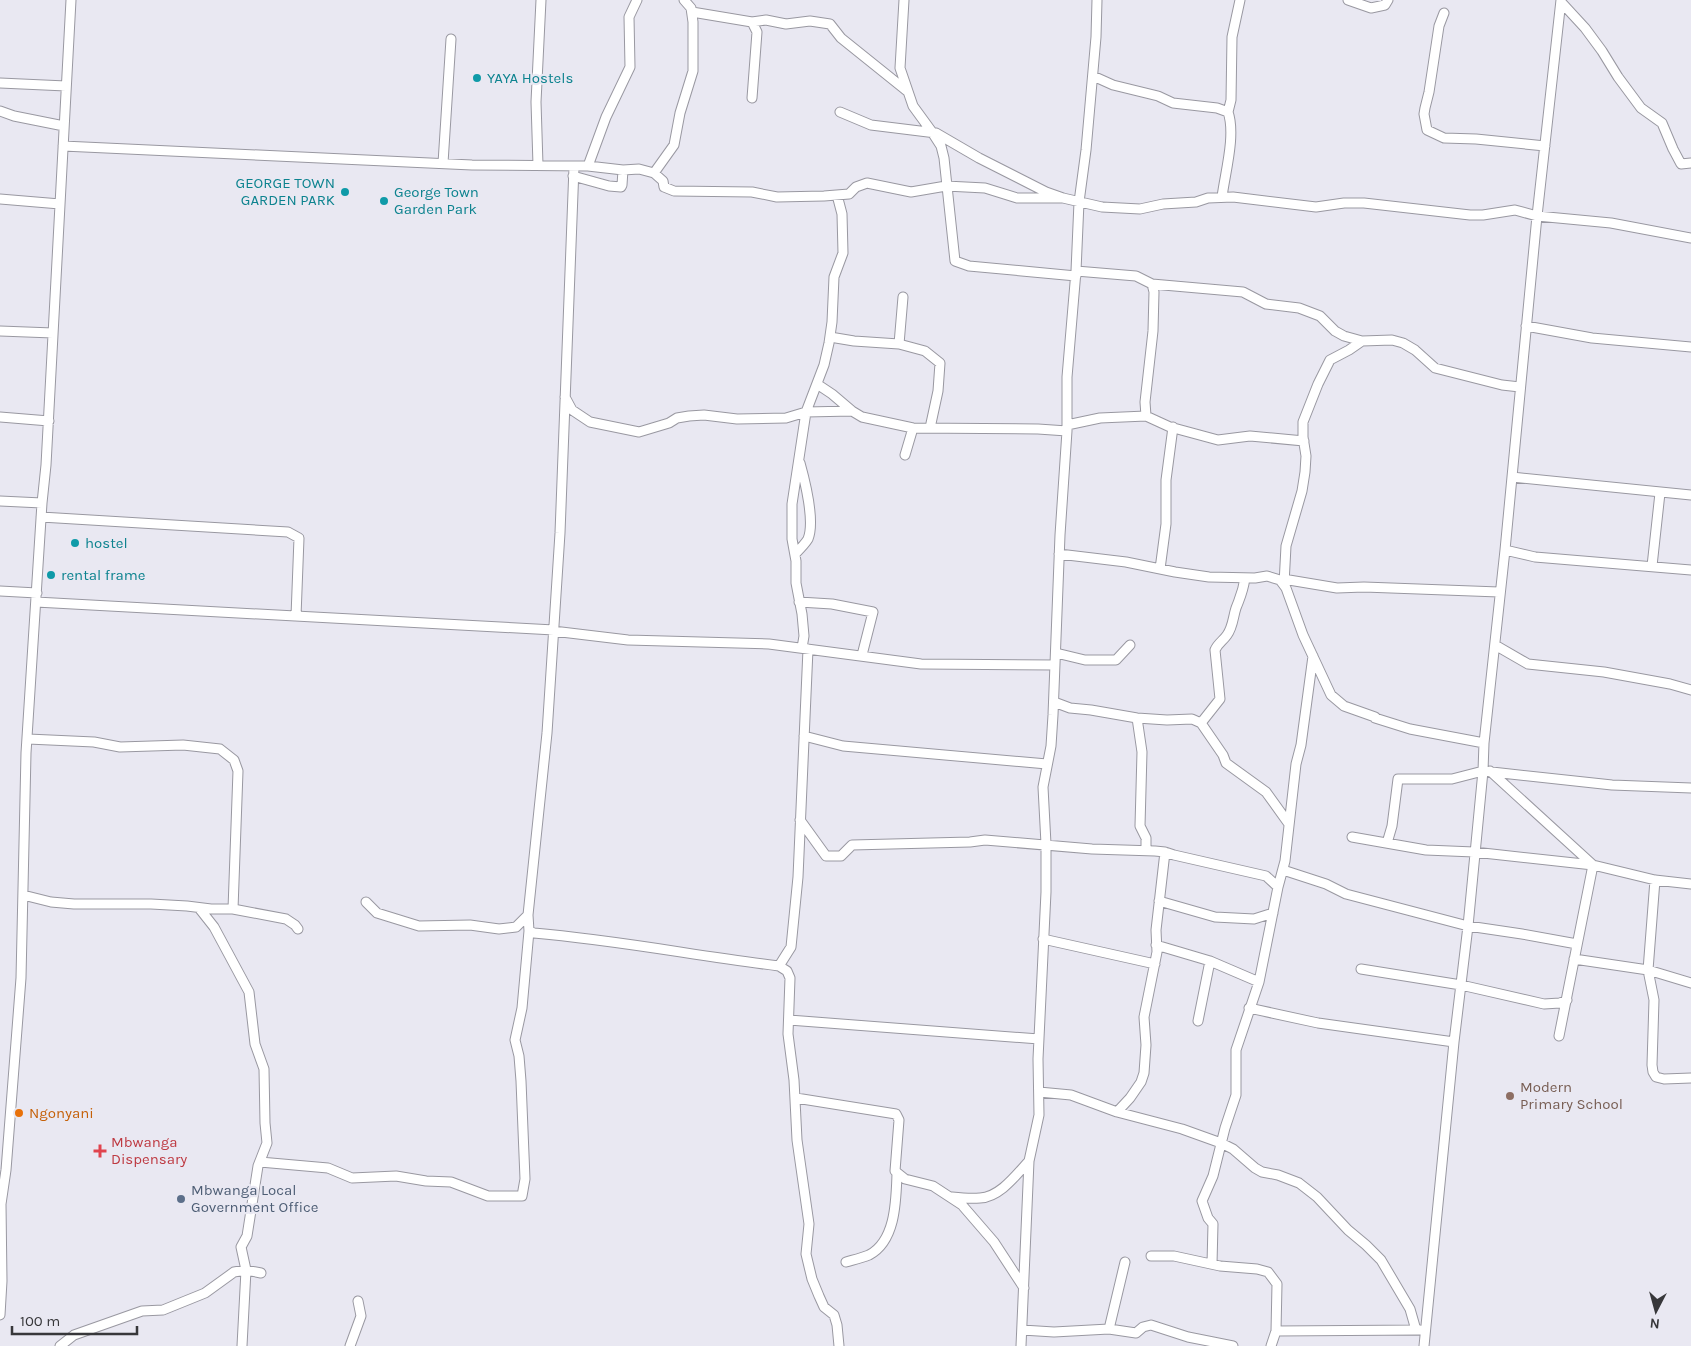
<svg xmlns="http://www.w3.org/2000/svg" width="1691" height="1346" font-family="Karla,sans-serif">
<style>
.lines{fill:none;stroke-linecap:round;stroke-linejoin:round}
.minor-casing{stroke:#9998a1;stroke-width:11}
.minor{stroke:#fff;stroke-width:9}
.culture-dot{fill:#0f9aa8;stroke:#e9e8f2;stroke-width:2}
.education-dot{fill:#8d6e63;stroke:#e9e8f2;stroke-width:2}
.food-dot{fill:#e8710a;stroke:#e9e8f2;stroke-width:2}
.health-dot{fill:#e0444e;stroke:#e9e8f2;stroke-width:2}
.service-dot{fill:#5c6f8a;stroke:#e9e8f2;stroke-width:2}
.labels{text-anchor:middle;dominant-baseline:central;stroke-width:4.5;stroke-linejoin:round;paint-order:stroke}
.culture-label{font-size:15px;fill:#0d838f;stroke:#e9e8f2;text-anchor:start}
.education-label{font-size:15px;fill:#785e54;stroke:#e9e8f2;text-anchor:start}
.food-label{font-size:15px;fill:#c56008;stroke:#e9e8f2;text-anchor:start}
.health-label{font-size:15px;fill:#be3a42;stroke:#e9e8f2;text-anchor:start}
.service-label{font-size:15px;fill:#4e5e75;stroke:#e9e8f2;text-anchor:start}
</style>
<rect width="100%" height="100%" fill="#e9e8f2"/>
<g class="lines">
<!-- minor casing -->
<g class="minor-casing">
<path id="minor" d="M904,0L900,68L913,106L932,132L941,146L944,158L955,261L969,266L1076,276
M1348,0L1371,8L1385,5L1388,0
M1561,2L1585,28L1602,51L1618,77L1641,108L1662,123L1673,149L1681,164L1691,163
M692,12L752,22L757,32L752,98
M1444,13L1439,26L1429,92L1425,108L1424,114L1427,130L1444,138L1476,139L1545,146
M752,22L766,20L786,24L810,21L830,24L841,38L907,91
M1093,76L1113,85L1158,96L1173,103L1217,108L1228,112C1236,135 1225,173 1222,197
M0,83L66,86
M0,111L14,116L64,126
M840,112L871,125L936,133L979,158L1046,192L1063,198L1102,207L1140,209L1163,204L1196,202L1208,198L1233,197L1316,207L1344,203H1364L1470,215H1483L1515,210L1537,216L1611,223L1691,238
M1228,112L1231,100L1232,37L1240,0
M63,146L472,165L588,166L623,170L639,169L654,173L663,181L664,187L674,191L752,192L777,197L824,196L849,194L856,187L867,183L911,192L946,186L985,188L1017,198H1063
M443,163L451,39
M538,165L536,102L541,0
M588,166L606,117L630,67L629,17L637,0
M574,167L560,533L547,733L528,915L529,931L534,933C617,940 697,956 779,966L787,971L790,978L788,1034L794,1080L797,1140L809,1224L806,1254L812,1279L819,1296L824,1307L834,1315L837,1325L839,1346
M654,173L674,145L680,113L693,71V22L691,8L684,0
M573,176L609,186L621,187L622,185L623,170
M0,199L60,204
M1076,271L1136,276L1152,284L1154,292L1153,331L1145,402L1146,416L1170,427L1218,440L1250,436L1304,441
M1152,284L1243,292L1266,304L1299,308L1320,316L1335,331L1344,336L1362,341L1392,340L1403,343L1415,350L1435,368L1502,385L1520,387
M1526,326L1592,338L1691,347
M0,331L53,333
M830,337L854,341L899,344L925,351L940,363L938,391L930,428
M899,344L903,297
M817,384L832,394L852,411L862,417L913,428L1038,429L1067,431
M565,397L572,410L590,422L639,432L669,423L677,418L689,416L704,415L737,419L786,418L806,412L824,365L829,343L832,322L834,277L843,253L842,214L837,195
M0,417L49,421
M1067,425L1100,418L1146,416
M905,455L913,428
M1512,477L1691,495
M0,501L42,503
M41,517L288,532L299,538L296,616
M1505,550L1535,557L1691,570
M795,554C799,550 805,544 808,539C815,522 805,481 800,463
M1059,554L1126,562L1175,572L1209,577L1255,578L1267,576L1280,580L1286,588L1303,635L1331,695L1344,706L1375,717V718L1410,729L1484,743
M1652,566L1660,493
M1160,569L1166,524V480L1173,427
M1283,579L1337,588L1364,587L1499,592
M1284,584L1286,546L1302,491L1305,472L1306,456L1303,437V422L1318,384L1330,360L1349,350L1362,341
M0,591L37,593
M36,602L554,630
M799,602L832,604L873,612L862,655
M553,631L628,640L769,644L921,664L1055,665
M1495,645L1528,664L1604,672L1670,684L1691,690
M802,648L804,636L802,614L796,583V561L792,539V504L806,412L852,411
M1056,653L1085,660H1116L1130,645
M1054,702L1070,708L1091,710L1137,718L1167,720L1192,719L1201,723L1223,755L1226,763L1266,792L1289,824
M1137,718L1142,752L1140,826L1146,838V850
M1201,723L1220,699L1215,650C1218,643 1223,641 1227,635C1233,627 1233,617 1236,608C1241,595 1243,592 1245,578
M804,736L843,746L1047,764
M28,739L94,742L120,747L183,745L220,749L234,760L238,771L233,909
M1490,771L1593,865L1655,880L1691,884
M800,820L826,856H841L852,845L970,842L985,840L1092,849L1155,851L1165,852L1174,855L1266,876L1278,887
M1352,837L1426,850L1474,852L1593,865L1559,1036
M1387,843L1392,826L1398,779H1452L1483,771L1612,785L1691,788
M1283,870L1326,884L1346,894L1468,926L1522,934L1577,944
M1655,880L1648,970L1654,1000L1652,1065L1653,1072L1656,1077L1664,1079L1691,1078
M23,895L51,902L74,904H151L187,906L211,909H233L286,919L295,925L298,929
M1159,901L1215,917L1254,919L1273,913
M366,902L377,913L419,926L470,925L499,929L516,927L528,915
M199,908L214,927L249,992L255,1044L264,1069L265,1123L267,1143L258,1166L247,1236L241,1247L246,1270L242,1346
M1043,939L1155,964
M1156,945L1210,961L1259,982
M1574,959L1648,970L1691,983
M779,966L791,947L798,877L808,649
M1361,969L1461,985L1544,1004L1560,1003L1567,1000
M1249,1008L1318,1023L1454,1042
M789,1020L1039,1039
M1198,1021L1210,961
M1039,1092L1071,1095L1117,1112L1182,1129L1221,1143L1233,1149L1255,1168L1262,1172L1278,1175L1299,1183L1317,1197L1348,1230L1366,1245L1381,1260L1410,1309L1416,1330
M796,1098L896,1114L899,1120L895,1171L905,1179L933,1186L962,1205L994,1242L1024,1288
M1117,1112L1130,1098L1141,1082L1144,1073L1146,1045L1144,1017L1157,952L1156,930L1165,852
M260,1162L328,1168L352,1178L396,1176L426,1181L451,1182L488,1196H522L525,1179L521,1081L519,1056L515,1040L522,1008L529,931
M952,1197C961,1198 971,1199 980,1198C1000,1197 1016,1175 1029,1161
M1151,1256H1174L1220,1266L1257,1269L1268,1272L1277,1284L1276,1331
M846,1262C853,1260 862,1258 869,1255C896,1241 896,1200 897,1174
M1212,1264L1213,1224L1208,1218L1202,1201L1213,1176L1225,1128L1236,1095V1050L1259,982L1278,887L1285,861L1296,764L1301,745L1313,656
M0,1315L2,1281L1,1204L6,1170L21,978L26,753L42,503L46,465L71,0
M1109,1329L1136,1333L1143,1327L1151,1325L1188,1337L1233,1346
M1022,1330L1054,1332L1109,1329L1125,1262
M60,1346L74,1335L142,1311L163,1310L205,1293L234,1272L246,1270L261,1273
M350,1346L361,1316L358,1301
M1021,1346L1029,1161L1039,1115L1038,1059L1046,892V844L1043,787L1051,746L1053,715L1060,535L1067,431V377L1076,271L1079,202L1086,150L1096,37L1097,0
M1271,1346L1276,1331L1420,1330
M1424,1346L1454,1042L1468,926L1483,771L1484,743L1505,550L1537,216L1561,0"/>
</g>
<!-- minor -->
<use href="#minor" class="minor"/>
</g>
<!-- markers -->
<g class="culture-dot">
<circle cx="477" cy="78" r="5"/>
<circle cx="345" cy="192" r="5"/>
<circle cx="384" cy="201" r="5"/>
<circle cx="75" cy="543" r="5"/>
<circle cx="51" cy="575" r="5"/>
</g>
<circle class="education-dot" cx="1510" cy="1096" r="5"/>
<circle class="food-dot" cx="19" cy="1113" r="5"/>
<path class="health-dot" d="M97.5 1143.5h5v5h5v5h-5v5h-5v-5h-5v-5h5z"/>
<circle class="service-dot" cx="181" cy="1199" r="5"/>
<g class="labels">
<!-- culture labels -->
<g class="culture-label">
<text x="487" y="78">YAYA Hostels</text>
<text x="335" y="183" text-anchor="end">GEORGE TOWN<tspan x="335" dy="17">GARDEN PARK</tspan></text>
<text x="394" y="192">George Town<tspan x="394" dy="17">Garden Park</tspan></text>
<text x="85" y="543">hostel</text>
<text x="61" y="575">rental frame</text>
</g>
<!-- education labels -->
<g class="education-label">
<text x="1520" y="1087">Modern<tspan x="1520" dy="17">Primary School</tspan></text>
</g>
<!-- food labels -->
<g class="food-label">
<text x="29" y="1113">Ngonyani</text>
</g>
<!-- health labels -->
<g class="health-label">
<text x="111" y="1142">Mbwanga<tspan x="111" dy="17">Dispensary</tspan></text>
</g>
<!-- service labels -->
<g class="service-label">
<text x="191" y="1190">Mbwanga Local<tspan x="191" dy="17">Government Office</tspan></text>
</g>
</g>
<!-- north arrow -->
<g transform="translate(1656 1311) rotate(186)" stroke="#e9e8f2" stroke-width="4" paint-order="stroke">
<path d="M0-4L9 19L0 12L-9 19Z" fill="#37373a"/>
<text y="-8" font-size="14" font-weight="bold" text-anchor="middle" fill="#37373a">N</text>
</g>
<!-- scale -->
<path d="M12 1326v8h125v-8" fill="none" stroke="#37373a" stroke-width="2.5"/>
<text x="20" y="1326" font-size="15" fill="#37373a" stroke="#e9e8f2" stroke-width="4" paint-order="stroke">100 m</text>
</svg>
